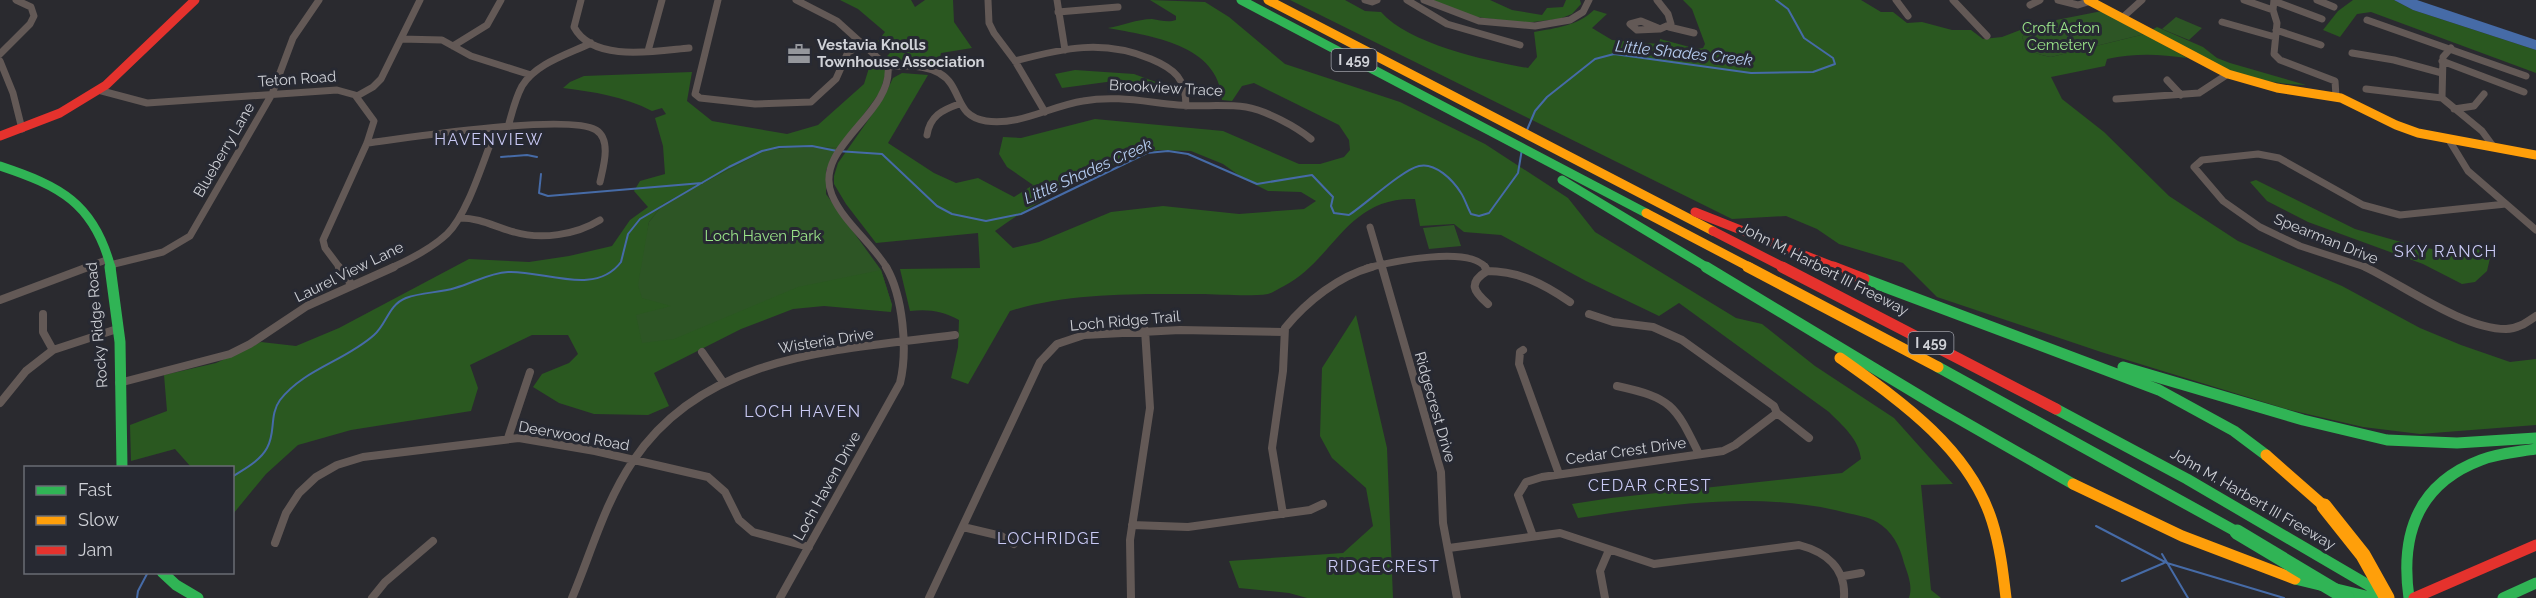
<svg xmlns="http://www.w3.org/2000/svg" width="2536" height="598" font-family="Raleway,sans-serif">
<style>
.green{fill:#2d5525}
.forest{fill:#2a5820;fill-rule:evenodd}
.water{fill:#466ba7}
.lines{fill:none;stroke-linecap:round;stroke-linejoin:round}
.stream{stroke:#466ba7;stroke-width:2}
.street-far1{stroke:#635956;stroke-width:7}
.street{stroke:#635956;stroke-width:8}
.fast-far1{stroke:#30b455;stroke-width:9}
.fast{stroke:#30b455;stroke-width:11}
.slow-far1{stroke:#ff9f0a;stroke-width:9}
.slow{stroke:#ff9f0a;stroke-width:11}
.jam-far1{stroke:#e5322d;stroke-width:9}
.jam{stroke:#e5322d;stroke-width:11}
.fast-bridge{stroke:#30b455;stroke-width:15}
.slow-bridge{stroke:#ff9f0a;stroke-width:15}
.labels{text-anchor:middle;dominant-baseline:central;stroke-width:6;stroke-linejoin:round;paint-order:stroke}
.shield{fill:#272932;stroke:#9d9fa6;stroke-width:1.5}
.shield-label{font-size:14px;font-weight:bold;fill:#cfd1d7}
.park-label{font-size:15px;fill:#9be58a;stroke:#272932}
.poi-label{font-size:15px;font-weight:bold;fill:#cfd1d7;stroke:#272932;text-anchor:start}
.street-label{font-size:15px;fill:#cfd1d7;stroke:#272932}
.water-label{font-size:16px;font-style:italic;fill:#b6cdf1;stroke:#272932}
.neighbourhood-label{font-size:16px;letter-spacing:1.5px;fill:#cacaf5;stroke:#272932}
</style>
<rect width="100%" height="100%" fill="#2a2a2f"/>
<!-- green -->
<path class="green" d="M2102,11L2145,34L2051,57C2035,54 2028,52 2022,37L2036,24Z
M2176,17L2202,28L2189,40L2162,29Z
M840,147L826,170V194L881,270L892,305L806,302L642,362L630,301L649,222L663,204L766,150L785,148Z
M1454,225L1461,246L1429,249L1423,228Z"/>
<!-- forest -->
<path class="forest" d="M840,0H911L915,7L925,0H953L954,22L972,48L941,53L938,65L925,62L891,64L885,58L890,53L878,41L885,32L858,9Z
M1150,0L1205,2L1229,17L1285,64L1400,102L1485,144L1568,198L1595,232L1736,318L1762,324L1815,366L1894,418L1953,484L1921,485L1931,590L1941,598H1909C1913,586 1908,575 1904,563C1900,546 1892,531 1877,522C1869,517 1856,515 1847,513C1760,490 1665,505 1578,518L1572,504L1611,498L1842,473L1861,459C1859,439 1842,425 1829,412L1679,303L1659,316L1586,281L1501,235L1464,232L1454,224L1420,226L1415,199C1346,197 1335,259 1284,286C1279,288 1273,293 1268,294C1248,297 1220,294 1199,294C1137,294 1070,292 1010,311L968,384L951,378L958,347L959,320C942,311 929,309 910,311L900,269L980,268L978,233L876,243L846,204L834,184V176L838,163L883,99L893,78L902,73L928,75L888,143L934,173L956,183L978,178L1014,197L1033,185L1007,167L999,154L1003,137L1021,138L1095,119L1223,131L1299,164H1320L1344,157L1350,150L1349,140L1339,125L1254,83L1242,86L1232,101L1222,100C1219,44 1150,36 1108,28C1122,26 1137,19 1152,19C1160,20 1168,23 1176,20V16ZM1158,150L1191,151L1223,164L1244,179L1268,191L1301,192L1316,201L1304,209L1239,214L1163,206L1111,212L1039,242L1013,248L995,231C1036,201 1108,161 1158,150Z
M1290,0H1345L1365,11L1381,12C1409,44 1487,61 1528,68L1537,57L1534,32C1556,28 1577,26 1594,10L1607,14L1592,28L1612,40L1659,44L1660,39L1697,49L1703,48L1705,44L1692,9L1683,0H1861L1881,12H1893L1907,23L1922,22L1952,30H1971L1983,39L2002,37L2036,24L2022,37C2028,52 2035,54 2051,57L2145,34L2187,58C2159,54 2135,53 2107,59L2105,66L2051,77L2062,99L2104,132L2169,196L2238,241L2342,286L2420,328L2461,345L2510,362L2536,359V425L2420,434L2363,427L2290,410L2101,352L1937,297L1903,263L1839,244L1817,229L1786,216L1732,219Z
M1432,0H1490L1512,10L1542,15L1547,8L1563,7L1566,0H1580L1581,4L1572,14L1559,19L1524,23L1469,16Z
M2353,0H2394L2413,10L2536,50V73L2371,12L2357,14L2340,37L2323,30L2338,11Z
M2157,27L2203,47L2217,58L2230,63L2306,85C2243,84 2205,59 2150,31Z
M873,55L886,72L880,92L840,147L785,148L766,150L663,204L649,222L638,285L642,298L671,306L636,315L642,343L674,339L798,287L881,270L892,305L891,312L824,306L793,309L741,329L654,373L669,406L648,415L594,414L559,403L533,387L542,374L569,363L578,354L568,335H532L470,365L478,388L471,411L351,430L298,445L266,474L233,514L232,468L191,467L175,449L131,461L130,425L167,411L164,375L216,363L261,342L296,346L339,328L469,259L529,262L569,256L612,246L630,220L648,207L634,191L640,181L665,174L663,146L655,118L666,114L662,108L652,111C623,96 594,92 563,88L570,82L584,76L692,72L687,101L712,121L787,134L818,125L864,84Z
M1075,70L1134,74L1164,85L1114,81L1062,88L1055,74Z
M2256,180L2355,229L2408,244L2437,250L2484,246L2491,254L2487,271L2475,282L2462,284L2423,264L2308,222L2267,201L2250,182Z
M1356,315L1387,448L1393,598H1307L1289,593L1239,588L1229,561L1343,553L1373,526L1366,488L1332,458L1320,436L1322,368Z"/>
<!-- water -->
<path class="water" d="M2394,0H2417L2536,40V50L2413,10Z"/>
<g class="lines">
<!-- stream -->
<path class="stream" d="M1527,130L1535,111L1547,97L1595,59L1614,54L1751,73L1813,72L1835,64L1833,58L1804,38L1788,9L1776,0
M501,157L527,155L537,157
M541,174L539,193L548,196L702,183
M232,477C244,469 260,461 267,448C276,433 269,415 280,400C304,369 345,361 374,335C387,324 388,305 406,298C422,292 439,293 455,288C473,283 489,273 508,272C543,270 595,297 621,262L628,234L640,219L729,167L762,151L779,147L812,146L837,151L882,154L937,206L952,214L986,221L1021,214L1147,153L1168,151L1188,154L1257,184L1312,175L1333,197L1331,206L1334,213L1349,215C1366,204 1402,170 1419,166C1435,162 1453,180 1461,193C1465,199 1467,207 1471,214L1479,216L1489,213L1518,173L1522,149
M2096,526L2167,563L2284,598
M2162,554L2188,598
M2122,581L2164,563
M137,598L138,591L148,572"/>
<!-- street-far1 -->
<path class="street-far1" d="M581,0L574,27C593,63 656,51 689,48
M718,0L695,94L700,98L755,104L811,102L836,79L848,52L863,45
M796,0L837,21L888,67C893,114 812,147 832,195C844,223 871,242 887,268
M988,0L989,23L994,33L1015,61L1045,112
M1057,0L1065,50
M1365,0L1372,2L1377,0
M1407,0L1447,24L1520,45
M1424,0L1479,21L1535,26L1570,20L1583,12L1589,0
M1657,0L1668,14L1671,24L1660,29L1637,30L1630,24L1641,21L1658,28
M1896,0L1908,16
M1953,0L1987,36
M2058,0L2078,5L2091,1
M2244,0L2273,10
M2274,0L2273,10L2277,23L2274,54L2280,60L2335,81L2336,96
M2317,0L2334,7
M2274,1L2322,19
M2030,5L2040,0
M1058,12L1118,7
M2122,18L2142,0
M2367,20L2526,76
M2222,22L2275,37
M1669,27L1694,33
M2276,30L2321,45
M401,39L442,40L471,56L531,75
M453,46L487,25L501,0
M2451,48L2443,57L2442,98L2482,131L2493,146
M648,51L662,0
M2352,53L2394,60L2442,73
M0,54L30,24L34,16L31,7L16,0
M0,61L13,93L22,129
M1015,61C1064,48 1103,39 1151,59C1175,69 1186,79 1186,106
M2442,61L2524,92
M888,67C908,65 938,64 951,84C962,101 961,117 986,121C1019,126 1051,106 1083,101C1116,95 1145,102 1178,105C1200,107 1224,104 1246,107C1265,110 1297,127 1311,139
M2167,80L2181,95
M2366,89L2442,98
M98,90L147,103L337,90L355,95L374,121L367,143L323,240L325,248L340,268
M357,96L373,87L381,79L420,0
M2116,99L2199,93L2228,74
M2454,109L2474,106L2484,94
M508,127C512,113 515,99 522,86C536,63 569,54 591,43
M927,135C930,116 942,110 959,104
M2449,140L2468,171L2536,230
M367,143C407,138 567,113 596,130C612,140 603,168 600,182
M460,218C481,218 495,227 514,232C541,240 576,235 600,220
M1370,227L1382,268
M110,265L163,252L190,236L272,94L293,38L319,0
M84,268L109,259
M391,268C411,259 431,249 447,234C468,214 484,158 496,129
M1367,268C1391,262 1470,245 1486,268
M2368,268L2300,246L2260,227L2223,201L2194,167L2202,160L2258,154L2279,158L2363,205L2400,215L2506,204"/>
<!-- street -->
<path class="street" d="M339,267L351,284
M1382,267L1441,472L1443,523L1457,598
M1485,267L1487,271C1519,271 1544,284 1570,302
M2365,267C2405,286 2463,329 2506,329C2518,329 2527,322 2536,316
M1487,271C1468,283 1473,291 1488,304
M0,300L88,267
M43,314V332L53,350
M1589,314L1613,322L1653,327L1682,340L1774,406L1777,413L1809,438
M1523,350L1520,352L1519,364L1559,474
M702,352L723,382
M119,383L230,354L250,344L307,306L394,267
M1617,386C1672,398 1675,405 1699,454
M0,403L26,371L53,350L117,329
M508,438L530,372
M1283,514L1272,448L1283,371L1285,328C1307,301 1339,276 1372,267
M1132,525L1188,527L1310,510L1323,504
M963,527L1001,536L1014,544
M1533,536L1518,495L1526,482L1542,477L1723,451L1735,445L1777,413
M275,543L286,513L299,493L316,477L337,465L363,457L519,438L595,451L708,477L725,492L739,520L753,532L809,547
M1449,548L1560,533L1654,564L1799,545C1826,552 1846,568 1844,598
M1844,576L1861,573
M372,598L385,582L433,541
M572,598C591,553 605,502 633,461C705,353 838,350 955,335
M780,598L900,383C908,350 903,296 886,267
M929,598L1040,362L1057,344L1084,335L1180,330L1284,332
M1131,598L1130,540L1150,408L1145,330
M1605,598L1600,571L1609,550"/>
<!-- fast-far1 -->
<path class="fast-far1" d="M1241,0L1646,213
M0,166C60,186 94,203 111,268
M1562,180L1708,268"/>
<!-- fast -->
<path class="fast" d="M110,267L120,342L122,468
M1706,267L1940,408L2073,484
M1864,279L2159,390L2234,431L2266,455
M1938,367L2237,532
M2123,367L2303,420L2387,440L2457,443L2536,438
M2056,409L2187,479L2387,596
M162,572L176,585L198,598
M2295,579L2374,598
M2409,598C2400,535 2417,484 2481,460C2499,453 2518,452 2536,449
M2503,598L2536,583"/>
<!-- slow-far1 -->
<path class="slow-far1" d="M1268,0L1713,231
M2088,0L2228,74L2277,88L2341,98L2396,125L2418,133L2536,155
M1646,213L1751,268"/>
<!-- slow -->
<path class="slow" d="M1748,267L1938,367
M1840,358C1899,400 1969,448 1992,521C2000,546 2003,572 2006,598
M2266,455L2324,506
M2073,484L2182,536L2295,579"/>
<!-- jam-far1 -->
<path class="jam-far1" d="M0,136L60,113L106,85L195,0
M1695,212L1837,268
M1713,231L1785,268"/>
<!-- jam -->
<path class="jam" d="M1782,267L2056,409
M1833,267L1864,279
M2414,598L2536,545"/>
<!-- fast-bridge -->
<path class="fast-bridge" d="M2237,532L2347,598"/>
<!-- slow-bridge -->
<path class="slow-bridge" d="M2324,506L2363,555L2387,598"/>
</g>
<!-- icons -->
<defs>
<g id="office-bare" transform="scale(1.8)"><path d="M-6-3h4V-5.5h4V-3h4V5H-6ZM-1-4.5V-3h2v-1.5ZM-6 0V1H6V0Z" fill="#95979c" stroke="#272932" stroke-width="2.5" paint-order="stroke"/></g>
</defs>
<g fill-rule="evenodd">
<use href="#office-bare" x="799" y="54"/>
</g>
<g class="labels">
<!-- shield labels -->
<g class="shield">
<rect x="1331.5" y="49" width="45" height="22" rx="4.5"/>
<rect x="1908.5" y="332" width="45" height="22" rx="4.5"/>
</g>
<g class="shield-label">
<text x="1354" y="60">I 459</text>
<text x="1931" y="343">I 459</text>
</g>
<!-- park labels -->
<g class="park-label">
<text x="2061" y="28">Croft Acton<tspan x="2061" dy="17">Cemetery</tspan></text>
<text x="763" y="236">Loch Haven Park</text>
</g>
<!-- poi labels -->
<g class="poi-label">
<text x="817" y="45">Vestavia Knolls<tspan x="817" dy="17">Townhouse Association</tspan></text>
</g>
<!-- street labels -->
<g class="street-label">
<text transform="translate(297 79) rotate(-4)">Teton Road</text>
<text transform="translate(1166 88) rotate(3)">Brookview Trace</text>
<text transform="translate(224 150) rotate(-60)">Blueberry Lane</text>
<text transform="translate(2326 239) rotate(22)">Spearman Drive</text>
<text transform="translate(1824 269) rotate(27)">John M. Harbert III Freeway</text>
<text transform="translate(349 272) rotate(-26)">Laurel View Lane</text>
<text transform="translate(1125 321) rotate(-5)">Loch Ridge Trail</text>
<text transform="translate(97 325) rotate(-95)">Rocky Ridge Road</text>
<text transform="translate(826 341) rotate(-9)">Wisteria Drive</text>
<text transform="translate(1435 407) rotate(74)">Ridgecrest Drive</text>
<text transform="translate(574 436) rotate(10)">Deerwood Road</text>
<text transform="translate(1626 451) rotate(-8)">Cedar Crest Drive</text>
<text transform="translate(827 486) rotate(-61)">Loch Haven Drive</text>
<text transform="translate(2253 499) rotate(30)">John M. Harbert III Freeway</text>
</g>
<!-- water labels -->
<g class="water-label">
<text transform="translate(1684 53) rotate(6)">Little Shades Creek</text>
<text transform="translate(1088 171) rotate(-24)">Little Shades Creek</text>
</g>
<!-- neighbourhood labels -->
<g class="neighbourhood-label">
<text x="489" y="139">HAVENVIEW</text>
<text x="2446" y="251">SKY RANCH</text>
<text x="803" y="411">LOCH HAVEN</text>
<text x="1650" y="485">CEDAR CREST</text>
<text x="1049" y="538">LOCHRIDGE</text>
<text x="1384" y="566">RIDGECREST</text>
</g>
</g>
<!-- legend -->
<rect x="24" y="466" width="210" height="108" fill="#272932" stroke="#6a6c74" stroke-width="1.5"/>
<rect x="36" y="486" width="30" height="9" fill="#30b455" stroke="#6a6c74" stroke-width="1.5"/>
<text x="78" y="496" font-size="18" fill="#cfd1d7">Fast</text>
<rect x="36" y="516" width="30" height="9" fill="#ff9f0a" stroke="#6a6c74" stroke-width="1.5"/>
<text x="78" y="526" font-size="18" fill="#cfd1d7">Slow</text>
<rect x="36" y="546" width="30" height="9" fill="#e5322d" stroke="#6a6c74" stroke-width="1.5"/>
<text x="78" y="556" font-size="18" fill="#cfd1d7">Jam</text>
</svg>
